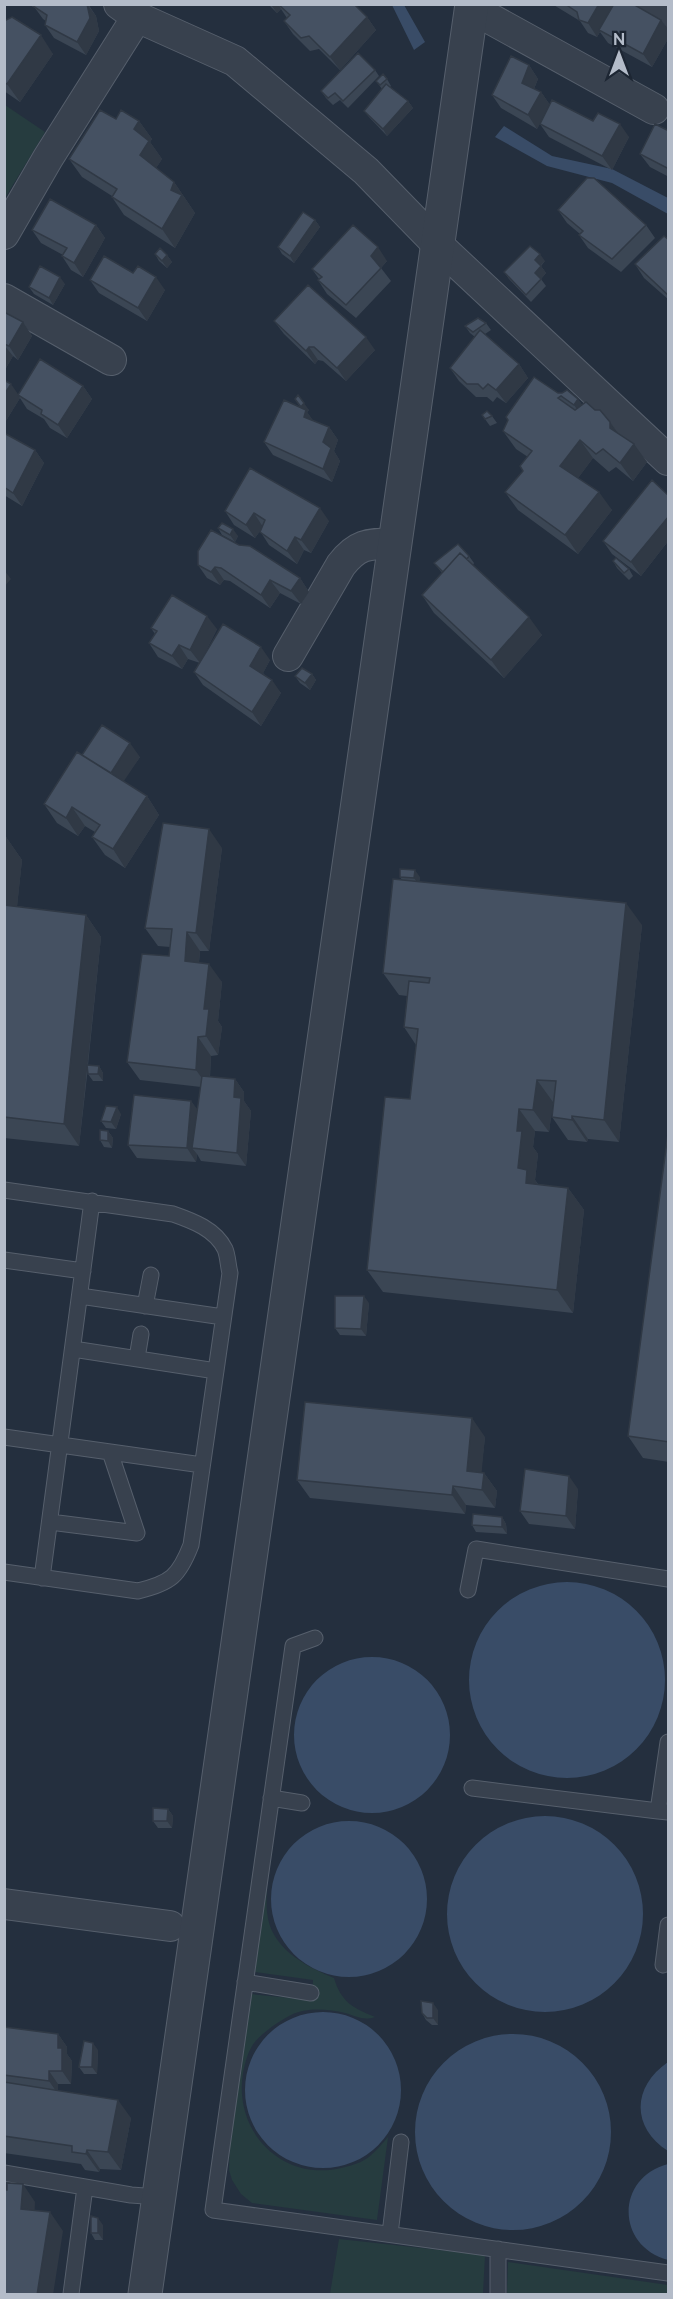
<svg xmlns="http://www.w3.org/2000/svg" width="673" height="2299" font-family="Raleway,sans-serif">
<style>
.green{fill:#263c3f}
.water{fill:#394c67}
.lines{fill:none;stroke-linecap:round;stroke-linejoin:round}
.service-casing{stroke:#565f6c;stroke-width:17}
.minor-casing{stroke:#565f6c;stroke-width:32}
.tertiary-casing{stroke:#565f6c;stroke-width:35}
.service{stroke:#38414e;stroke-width:15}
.minor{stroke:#38414e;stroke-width:30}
.tertiary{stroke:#38414e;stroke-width:33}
.wall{fill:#3b4654}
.shaded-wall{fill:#303945}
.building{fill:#455162;stroke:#303945;stroke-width:1.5}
</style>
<rect width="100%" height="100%" fill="#242f3e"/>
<!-- green -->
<path class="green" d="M5,105L45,132L5,198Z
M267,1878C267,1889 266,1901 267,1912C270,1948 305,1966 334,1978C341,2002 353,2008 375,2017C363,2021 356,2016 345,2013C328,2009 307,2007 291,2015C279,2021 262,2033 254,2043C248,2051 245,2063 243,2073C234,2126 274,2175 330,2170C343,2168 358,2165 369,2157C376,2151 382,2144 388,2137L377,2220L252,2203L241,2194L232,2180L229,2170L230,2143L250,1994L312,2000L313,1980L255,1972Z
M339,2239L485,2255L483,2294H330Z
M508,2262L668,2285V2294H507Z"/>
<!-- water -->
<path class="water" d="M392,5H404L425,42L414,50Z
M504,126L552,156L612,169L668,198V214L612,183L547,166L495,137Z
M469 1680a98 98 0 1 1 196 0a98 98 0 1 1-196 0Z
M294 1735a78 78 0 1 1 156 0a78 78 0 1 1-156 0Z
M447 1914a98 98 0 1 1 196 0a98 98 0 1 1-196 0Z
M271 1899a78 78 0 1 1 156 0a78 78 0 1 1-156 0Z
M245 2090a78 78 0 1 1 156 0a78 78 0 1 1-156 0Z
M415 2132a98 98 0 1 1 196 0a98 98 0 1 1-196 0Z
M668,2062V2151C631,2127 632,2087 668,2062Z
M668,2164V2260C616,2246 615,2178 668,2164Z"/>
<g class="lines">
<!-- service casing -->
<g class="service-casing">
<path id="service" d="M4,1190L173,1214C193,1221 215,1229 225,1249C228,1256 228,1266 230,1273L191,1545C179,1576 171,1583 138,1591L4,1572
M4,1260L83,1271
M80,1296L223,1317
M145,1306L151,1275
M73,1349L216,1371
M137,1358L141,1334
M4,1437L202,1465
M50,1522L137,1533L110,1452
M42,1578L92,1201
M468,1590L476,1549L668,1579
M315,1638L293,1646L213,2210L668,2273
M668,1742L658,1811L668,1812
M472,1788L658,1811
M271,1798L302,1803
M663,1965L668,1925
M245,1982L311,1993
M4,2173L131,2195L159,2197
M390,2234L401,2142
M498,2249V2294
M71,2294L85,2187"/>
</g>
<!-- minor casing -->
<g class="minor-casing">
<path id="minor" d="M119,4L137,17L235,61L366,171L438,245L668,460
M649,4L668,19
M471,8L654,109
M4,234L48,158L137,17
M4,299L111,360
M288,656L341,565C358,543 369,544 396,543
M4,1904L170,1926"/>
</g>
<!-- tertiary casing -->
<g class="tertiary-casing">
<path id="tertiary" d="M145,2294L472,4"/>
</g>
<!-- service -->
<use href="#service" class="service"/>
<!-- minor -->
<use href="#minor" class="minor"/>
<!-- tertiary -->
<use href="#tertiary" class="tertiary"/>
</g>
<!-- wall -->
<path class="wall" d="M28,4H88L96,16L99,31L86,55L54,38L45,25L46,21L43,19L35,8Z
M268,4H354L367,17L376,30L340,70L319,49L310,51L293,34L284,21L287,18L281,9L277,13Z
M552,4H633L661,20L669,30V37L652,67L608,43L600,32L597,37L588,33L580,21Z
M4,21L53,54L20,102L4,91Z
M529,65L538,79L534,89L541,92L550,105L593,121L629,137L612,170L549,137L540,124L541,121L537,129L501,108L492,95Z
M375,70L379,76L348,108L340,100L333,105L326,98L321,91Z
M387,79L391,86L390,87L408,101L413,108L387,136L369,117L364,111L382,89L376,81Z
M116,119L139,121L152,139L150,142L162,159L156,168L174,182L195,213L175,248L124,215L112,197V196L82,177L69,159Z
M669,131V177L650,167L640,154Z
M558,210L646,225L655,238L621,272L588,248L579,235L580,234L567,223Z
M315,220L320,227L294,263L282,254L278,247Z
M96,225L105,238L83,277L71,270L62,256L63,255L41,243L32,230Z
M669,240V300L644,278L635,264Z
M155,254L167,255L172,262L167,268L159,261Z
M387,261L381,268L391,281L356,318L327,294L318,280L319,279L312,269Z
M545,261L541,266L546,273L541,279L546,286L531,302L509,279L504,272Z
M133,273L165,290L147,321L99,293L90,280Z
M65,284L53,305L34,294L29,287Z
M4,312L23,322L32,336L18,360L13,356L6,368L4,367Z
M274,321L375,350L346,381L323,361L318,360L315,364L284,334Z
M486,323L491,330L485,334L519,364L528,378L506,403L497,397L493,402L487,397H476L459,381L450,368L475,337L470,333L465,326Z
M83,386L92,399L67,438L50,428L44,419L27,409L20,398L4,424L18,394Z
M558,393L578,399L582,405L595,410L610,422L618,433L647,462L633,481L616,467L609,472L593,458L578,478L612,510L578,554L518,510L505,492L523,471L528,457L516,449L503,431Z
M295,399L309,410L307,412L313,421L329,427L338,440L334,451L340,461L332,482L273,455L264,442L300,407Z
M482,415L492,416L497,423L490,426Z
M4,433L35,450L44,463L22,506L4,495Z
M669,496V540L641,576L612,554L603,541Z
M225,511L329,521L311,553L304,550L297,564L269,545L260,531L255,538L234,525Z
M218,528L238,536L235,542L222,535Z
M469,556L474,563L473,565L542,635L504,678L434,613L422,595L442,573L434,563Z
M613,561L629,569L633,576L629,580L617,568Z
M198,565L300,578L309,592L301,604L280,593L270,608L230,581L224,580L220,585L207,578Z
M151,628L217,629L200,663L188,659L182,669L158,657L149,643L155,634Z
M270,660L263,673L281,693L261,726L203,685L194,672Z
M312,674L316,680L310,690L300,683L295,676Z
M82,755L140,757L123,781L147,796L159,815L125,868L105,855L92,837L95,832L85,826L78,836L57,823L44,804Z
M4,837H6L22,860L17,906L86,915L101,937L88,1065L99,1066L103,1073V1081H93L88,1074V1067L79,1146L4,1138Z
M222,848L209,951H200L199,963L222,982L218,1021L222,1027L218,1055L211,1056L210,1077L235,1079L244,1092V1101L251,1111L246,1166L201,1161L197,1154L196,1162L137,1158L128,1145L191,1101L197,1110L201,1087L140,1080L127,1062L169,956L170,947L158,946L145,928Z
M400,877H420L419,882L642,925L619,1142L588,1139L587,1142L568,1140L552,1117L554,1102H553L549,1132L535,1131L533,1147L538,1154L535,1180L538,1184L568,1188L584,1210L573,1313L383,1292L367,1270L410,1099L416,1045L404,1027L407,996L399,995L383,973L402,880Z
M121,1114L116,1129L106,1128L101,1121Z
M669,1126V1462L643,1458L628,1436Z
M108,1131L113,1138L112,1148L104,1147L100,1140Z
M369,1303L366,1336L340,1335L335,1328Z
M485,1437L481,1472L484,1473L497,1491L495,1508L466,1505L465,1514L310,1498L297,1480Z
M578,1489L575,1529L529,1524L520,1511Z
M502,1517L506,1524L507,1534L476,1532L472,1525Z
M168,1809L173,1816L172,1828H158L153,1821Z
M438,2010V2025H432L426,2020L422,2013Z
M4,2027L58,2034L67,2047V2054L72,2061L71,2084H58V2091L131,2118L121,2170L100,2169L99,2172L85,2170L81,2164L4,2153Z
M98,2050L97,2074H84L79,2067Z
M103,2225V2240H95L91,2233Z"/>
<!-- shaded-wall -->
<path class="shaded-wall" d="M87,4L96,16L99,31L86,55L77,42Z
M273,4H278L281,9L277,13L272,6Z
M599,4H616L597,37L588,23Z
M367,17L376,30L340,70L330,57Z
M661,20L669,30V37L652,67L643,54Z
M41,35L53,54L20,102L7,84Z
M529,65L538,79L531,96L522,83Z
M541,92L550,105L537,129L528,115Z
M408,101L413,108L387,136L383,129Z
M139,121L152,139L150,142L162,159L153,173L140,155L134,129Z
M620,124L629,137L612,170L602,156Z
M174,182L195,213L175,248L162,229L171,190Z
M315,220L320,227L294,263L290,256Z
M96,225L105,238L83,277L74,263Z
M378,247L387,261L380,269L371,256Z
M540,254L545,261L540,266L535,260Z
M167,255L172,262L167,268L162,261Z
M541,266L546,273L540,280L535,273Z
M60,277L65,284L53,305L49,298Z
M156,277L165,290L147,321L138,308Z
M23,322L32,336L18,360L9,346Z
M366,337L375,350L346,381L337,368Z
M4,345L13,356L6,368L4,366Z
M309,347L318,360L315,364L306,351Z
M519,364L528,378L506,403L496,390Z
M11,384L20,397L18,395L20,398L4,424V395Z
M83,386L92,399L67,438L58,425Z
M578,399L591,417L586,423L574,405Z
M304,403L309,410L307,412L315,423L304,417L301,407Z
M610,422L623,440L610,428Z
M329,427L338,440L334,451L340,461L332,482L323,469V442Z
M580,440L593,458L573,485L560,466Z
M634,444L647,462L633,481L620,463Z
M35,450L44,463L22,506L13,493Z
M599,492L612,510L578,554L565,535Z
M320,508L329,521L311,553L301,540Z
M254,513L263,527L255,538L246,525Z
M669,516V540L641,576L631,562Z
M233,529L238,536L235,542L230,535Z
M295,537L304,550L297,564L287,551Z
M215,567L224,580L220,585L211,572Z
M4,570L11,579L4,587Z
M300,578L309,592L301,604L291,591Z
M270,580L280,593L270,608L261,595Z
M207,616L217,629L200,663L190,650Z
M529,617L542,635L504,678L491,660Z
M179,645L188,659L182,669L172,656Z
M261,647L270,660L260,679L250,666Z
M312,674L316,680L310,690L305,683Z
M272,680L281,693L261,726L252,712Z
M130,743L140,757L120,787L110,774Z
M147,796L159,815L125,868L113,849Z
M72,807L85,826L78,836L66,818Z
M209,829L222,848L209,951L196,933Z
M6,837L22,860L15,926L4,911V852Z
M415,870L420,877L419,885L414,878Z
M626,903L642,925L619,1142L604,1120Z
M86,915L101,937L79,1146L64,1124Z
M187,932L200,951L197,979L185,961Z
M209,964L222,982L218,1021L222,1027L218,1055L206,1036L204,1009Z
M198,1037L211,1056L209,1088L196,1070Z
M99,1066L103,1073V1081L98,1074Z
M235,1079L244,1092V1101L251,1111L246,1166L237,1153L234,1097Z
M537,1080L553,1102L549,1132L533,1110Z
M191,1101L201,1114L192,1148L197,1154L196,1162L187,1148Z
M117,1107L121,1114L116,1129L111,1122Z
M519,1109L535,1131L533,1147L538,1154L535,1180L543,1192L526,1183L518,1168L517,1131Z
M572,1116L588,1139L587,1142L572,1120Z
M108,1131L113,1138L112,1148L108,1141Z
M568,1188L584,1210L573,1313L557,1290Z
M364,1296L369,1303L366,1336L361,1329Z
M472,1418L485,1437L480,1489L467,1471Z
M484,1473L497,1491L495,1508L482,1490Z
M569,1476L578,1489L575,1529L566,1516Z
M453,1486L466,1505L465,1514L452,1495Z
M502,1517L506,1524L507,1534L502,1527Z
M168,1809L173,1816L172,1828L167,1821Z
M433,2003L438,2010V2025L433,2018Z
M58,2034L67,2047V2054L72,2061L71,2084L62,2071L58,2048Z
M93,2043L98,2050L97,2074L92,2067Z
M49,2071L58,2084V2094L49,2081Z
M118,2100L131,2118L121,2170L108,2152Z
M87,2150L100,2169L99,2172L86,2154Z
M23,2184L35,2202L34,2227L21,2209Z
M50,2212L63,2231L53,2295H37Z
M98,2218L103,2225V2240L98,2233Z"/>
<!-- building -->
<path class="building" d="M33,4H87L90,18L77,42L45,25L47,15L33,6Z
M278,4H354L367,17L330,57L309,36L301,38L284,21L290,15Z
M565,4H599L588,23L579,20L577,12Z
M614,4H633L661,20L643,54L599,30Z
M12,17L41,35L7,84L4,82V21Z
M358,53L375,70L343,101L335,93L328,98L321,91Z
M511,56L529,65L522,83L541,92L528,115L492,95Z
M383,74L387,79L380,85L376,81Z
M386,84L408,101L383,129L364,111Z
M552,100L593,121L598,113L620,124L602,156L540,124Z
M100,110L116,119L121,110L139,121L134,129L149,141L140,155L174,182L171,190L182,195L162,229L112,197L117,189L69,159Z
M655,124L669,131V169L640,154Z
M587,178H594L646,225L612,259L579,235L583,231L558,210Z
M50,199L96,225L74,263L62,256L67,248L32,230Z
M303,212L315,220L290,256L278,247Z
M353,225L378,247L371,256L381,268L346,305L318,280L322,277L312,269Z
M664,236L669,240V296L635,264Z
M530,246L540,254L535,260L541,266L535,273L541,279L526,295L504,272Z
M160,248L167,255L162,261L155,254Z
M104,256L133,273L138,266L156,277L138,308L90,280Z
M40,266L60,277L49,298L29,287Z
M308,285L366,337L337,368L314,347H309L306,351L274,321Z
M4,312L23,322L9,346L4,344Z
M478,318L486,323L473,332L465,326Z
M480,330L519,364L496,390L488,384L483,389L478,384H467L450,368Z
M40,359L83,386L58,425L41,414L42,410L18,395Z
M534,377L558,393H562L567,390L578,399L574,405L561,396L558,398L575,410L586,402L595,410H600L610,422V428L634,444L620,463L603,449L596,454L580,440L560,466L599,492L565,535L505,492L523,471L520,466L532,451L503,431L508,420L506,417Z
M4,380L11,384L4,395Z
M298,395L304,403L301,407L295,399Z
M284,400L306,410L304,417L329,427L323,442L331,448L323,469L264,442Z
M487,411L492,416L485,419L482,415Z
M4,433L35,450L13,493L4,487Z
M250,468L320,508L301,540L295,537L287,551L260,532L265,520L254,513L246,525L225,511Z
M652,480L669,496V516L631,562L603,541Z
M222,523L233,529L230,535L218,528Z
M211,530L239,545L250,546L300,578L291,591L270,580L261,595L221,568L215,567L211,572L198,565V551Z
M458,544L469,556L467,559L460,553L443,572L434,563Z
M460,553L529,617L491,660L422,595Z
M616,558L629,569L624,573L613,561Z
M172,595L207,616L190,650L179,645L172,656L149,643L157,631L151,628Z
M223,624L261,647L250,666L272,680L252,712L194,672Z
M302,668L312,674L305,683L295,676Z
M102,725L130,743L111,773L82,755Z
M77,752L147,796L113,849L92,837L100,825L72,807L66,818L44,804Z
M163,823L209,829L196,933L187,932L185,961L209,964L204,1009H209L206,1036L198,1037L196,1070L127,1062L142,954L169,956L172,929L145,928Z
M400,869L415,870L414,878L400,877Z
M393,879L626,903L604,1120L572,1116V1120L552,1117L556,1081L537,1080L533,1110L519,1109L517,1131H522L518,1168L527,1170L526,1183L568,1188L557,1290L367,1270L385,1097L410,1099L418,1029L404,1027L409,981L429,983L430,978L383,973Z
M4,905L86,915L64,1124L4,1117Z
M87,1065L99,1066L98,1074H88Z
M202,1076L235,1079L234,1097L241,1098L237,1153L192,1148Z
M134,1095L191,1101L187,1148L128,1145Z
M106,1106L117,1107L111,1122L101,1121Z
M669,1126V1442L628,1436Z
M100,1130L108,1131V1141L100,1140Z
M335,1296H364L361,1329L335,1328Z
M305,1402L472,1418L467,1471L484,1473L482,1490L453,1486L452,1495L297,1480Z
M525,1469L569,1476L566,1516L520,1511Z
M473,1514L502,1517V1527L472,1525Z
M153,1808L168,1809L167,1821H153Z
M421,2001L433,2003V2018H427L422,2013Z
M4,2027L58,2034V2048H62V2071H49V2081L4,2075Z
M84,2041L93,2043L92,2067H79Z
M4,2082L118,2100L108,2152L87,2150L86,2154L72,2152V2146L4,2136Z
M7,2183L23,2184L21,2209L50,2212L37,2295H4V2190H7Z
M91,2216L98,2218V2233H91Z"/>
<!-- border -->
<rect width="673" height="2299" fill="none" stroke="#b4bcc9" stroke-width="12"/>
<!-- north arrow -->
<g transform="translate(619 54)" stroke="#1d2633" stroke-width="4.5" paint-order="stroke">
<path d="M0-4.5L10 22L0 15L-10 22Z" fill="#b4bcc9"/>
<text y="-9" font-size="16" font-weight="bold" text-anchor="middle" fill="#b4bcc9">N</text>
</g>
</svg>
